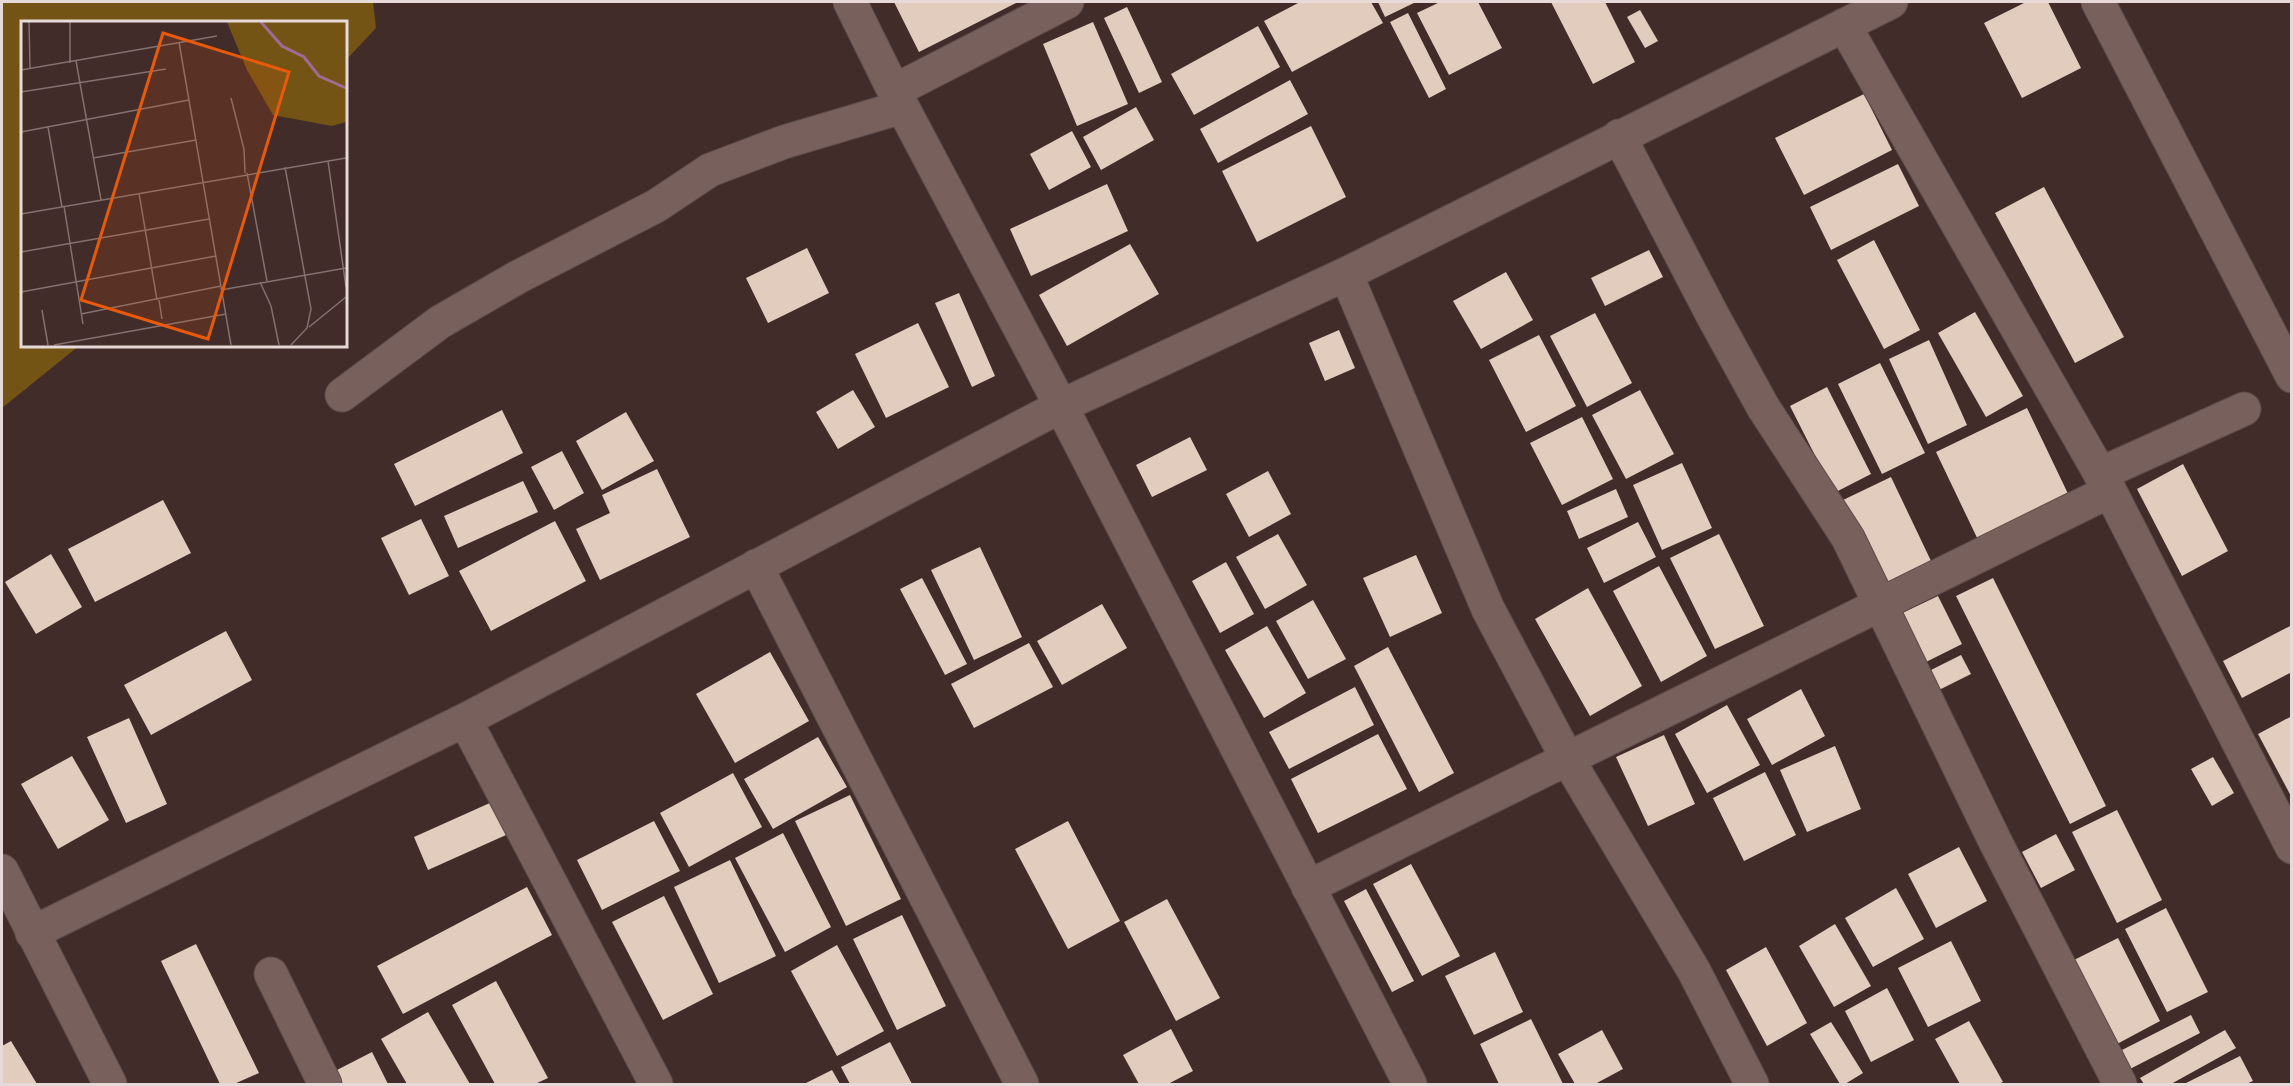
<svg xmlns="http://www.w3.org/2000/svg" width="2293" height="1086" font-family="Mulish,sans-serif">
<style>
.forest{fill:#745415}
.building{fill:#e2ccbe}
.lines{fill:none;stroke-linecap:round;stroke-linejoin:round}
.minor-casing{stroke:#5d4b49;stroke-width:35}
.minor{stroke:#78605d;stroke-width:33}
.inset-river{fill:none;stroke:#9f6b94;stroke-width:3}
.inset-road{fill:none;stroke:#83716f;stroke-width:1.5}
.view{fill:#e8590c;fill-opacity:0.15;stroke:#e8590c;stroke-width:3}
.inset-edge{fill:none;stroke:#e7d9d7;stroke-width:3}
</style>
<rect width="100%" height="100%" fill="#412c2a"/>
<!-- forest -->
<path class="forest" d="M2,2H373L376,28L345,61V22H22V345H80L2,408Z"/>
<!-- building -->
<path class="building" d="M894,2H1018L919,52Z
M1300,2H1371L1383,23L1292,72L1264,21Z
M1378,2H1416L1385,17Z
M1440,2H1478L1502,48L1449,75L1417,13Z
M1551,2H1605L1635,62L1593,84Z
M2026,2H2048L2081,68L2022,98L1984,23Z
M1127,7L1162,82L1139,93L1104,18Z
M1640,10L1658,41L1645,48L1627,17Z
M1408,13L1446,89L1429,98L1390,22Z
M1093,22L1128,104L1077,126L1043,44Z
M1258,26L1280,67L1194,115L1171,74Z
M1290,80L1308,114L1218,163L1200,129Z
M1864,94L1892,150L1804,195L1775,138Z
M1136,107L1154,140L1101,170L1083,137Z
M1311,126L1346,197L1257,242L1222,171Z
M1072,131L1091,167L1049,190L1030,154Z
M1898,164L1919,206L1831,250L1810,207Z
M1107,184L1128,231L1031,276L1010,229Z
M2044,187L2124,337L2075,363L1995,213Z
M1874,240L1920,330L1884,349L1837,260Z
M1130,244L1159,294L1067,346L1039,295Z
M807,248L829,293L768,323L746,278Z
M1649,250L1663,277L1605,306L1591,278Z
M1506,272L1533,320L1481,349L1453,301Z
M959,293L995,376L972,387L935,303Z
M1975,312L2023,396L1986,417L1938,333Z
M1595,313L1632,383L1587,407L1550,336Z
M918,323L949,387L886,418L855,354Z
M1339,330L1355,368L1325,381L1309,343Z
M1539,335L1576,406L1526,432L1489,360Z
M1929,340L1967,425L1928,444L1889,359Z
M1880,363L1925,453L1882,474L1838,384Z
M1827,387L1871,474L1834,493L1790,406Z
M853,390L875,427L838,449L816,412Z
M1640,390L1674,454L1626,479L1592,415Z
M2027,408L2071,500L1980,544L1936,452Z
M502,410L523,453L415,506L394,464Z
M626,412L654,461L602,490L576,441Z
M1582,417L1613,479L1562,505L1530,443Z
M1190,437L1207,470L1152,497L1136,465Z
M562,451L584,493L554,510L531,467Z
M1682,463L1712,528L1662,550L1633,485Z
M2183,464L2228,551L2182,576L2137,489Z
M657,469L690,537L600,580L576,529L610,513L602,495Z
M1268,471L1291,514L1249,537L1226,494Z
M1891,477L1932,563L1885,586L1843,500Z
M523,481L538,512L458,548L444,516Z
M1616,489L1628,517L1579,539L1567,511Z
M163,500L191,553L95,602L68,549Z
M421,519L449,576L409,595L381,538Z
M555,521L586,581L491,631L459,571Z
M1638,522L1656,557L1604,583L1587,548Z
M1278,534L1307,585L1265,609L1236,557Z
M1719,534L1764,626L1715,649L1670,558Z
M980,547L1022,637L974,660L931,570Z
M51,554L82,607L36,634L5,582Z
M1416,555L1442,613L1390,637L1363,578Z
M1226,562L1254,614L1220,633L1192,581Z
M1659,566L1707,656L1661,682L1613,591Z
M922,578L967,664L945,675L900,589Z
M1993,578L2106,806L2070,824L1956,596Z
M1588,588L1642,686L1590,716L1535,619Z
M1938,596L1962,644L1922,664L1898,615Z
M1313,600L1346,659L1308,679L1276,621Z
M1102,604L1127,648L1062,685L1037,641Z
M2292,625V672L2242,698L2223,661Z
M1267,626L1306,693L1264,718L1225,650Z
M226,631L252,680L151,735L124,685Z
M1029,643L1053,687L974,728L951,684Z
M1388,647L1454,773L1419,792L1354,666Z
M770,652L809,721L735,763L696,694Z
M1961,655L1971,674L1935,692L1925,673Z
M1355,687L1374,725L1289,769L1269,732Z
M1801,689L1825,736L1772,765L1747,719Z
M1727,705L1760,765L1707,793L1675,734Z
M2292,716V798L2258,734Z
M129,718L167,804L126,823L87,737Z
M1378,734L1407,789L1318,833L1291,779Z
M1664,735L1695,804L1648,826L1616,757Z
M818,737L847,787L773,829L744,779Z
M1835,746L1861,809L1807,832L1780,770Z
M72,756L109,820L58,849L21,784Z
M2213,757L2234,793L2212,806L2191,769Z
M1765,772L1796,835L1744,861L1713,798Z
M733,773L762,827L689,867L660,813Z
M850,795L901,899L846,926L795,821Z
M492,802L506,835L428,870L414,837Z
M2117,810L2162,900L2117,923L2072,832Z
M654,821L680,871L602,910L577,860Z
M1068,821L1120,921L1068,949L1015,849Z
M783,833L831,927L785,952L735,858Z
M2056,834L2075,870L2041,888L2022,852Z
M1959,847L1987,901L1936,928L1908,874Z
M730,860L776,956L719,983L674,887Z
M1411,864L1460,956L1422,976L1373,884Z
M527,887L552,935L403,1014L377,966Z
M1896,888L1924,939L1873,967L1845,918Z
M1366,889L1414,981L1392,992L1344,901Z
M664,896L713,994L663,1020L612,922Z
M1167,899L1220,998L1176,1021L1124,922Z
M2166,908L2208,992L2167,1012L2125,929Z
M902,915L946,1006L897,1030L853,939Z
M1835,924L1871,986L1834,1007L1799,946Z
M2118,938L2160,1021L2117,1044L2074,960Z
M1951,941L1981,1001L1928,1027L1898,968Z
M196,944L259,1073L234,1084H220L161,961Z
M837,945L884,1031L837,1056L791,971Z
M1766,947L1807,1023L1767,1046L1726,970Z
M1495,952L1523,1012L1474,1035L1445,976Z
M496,981L548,1078L535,1084H495L452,1005Z
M1887,988L1914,1040L1871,1062L1845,1011Z
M428,1012L470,1084H407L381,1039Z
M2191,1015L2200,1033L2130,1069L2122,1050Z
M1531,1019L1563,1084H1499L1480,1044Z
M1969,1021L2003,1082L1998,1084H1960L1935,1039Z
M1831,1022L1863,1073L1845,1084H1840L1810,1034Z
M1171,1029L1193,1071L1168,1084H1139L1123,1055Z
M1602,1030L1623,1069L1595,1084H1575L1558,1054Z
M2225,1030L2236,1048L2171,1084H2144L2140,1078Z
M11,1041L37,1084H2V1046Z
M890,1042L912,1084H850L841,1067Z
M372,1052L388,1084H342L335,1071Z
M2240,1056L2253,1081L2246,1084H2184Z
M832,1070L840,1084H804Z"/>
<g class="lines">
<!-- minor casing -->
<g class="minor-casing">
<path id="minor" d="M850,2L894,91L1061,406L1410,1084
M2098,2L2292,376
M1844,25L2110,491L2292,847
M894,91L1067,2
M1619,136L1714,318L1763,407L1848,538L1995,841L2120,1084
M1346,274L1488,609L1567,758L1694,971L1752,1084
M342,395L440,322L518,277L656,206L710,170L784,142L902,107
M2100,474L2244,409
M756,566L1022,1084
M465,720L656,1084
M2,871L110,1084
M1308,887L2110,491
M32,933L465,720L1061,406L1346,274L1891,2
M271,974L325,1084"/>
</g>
<!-- minor -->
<use href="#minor" class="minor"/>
</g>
<!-- overview -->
<g transform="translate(21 21)">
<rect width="326" height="326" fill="#412c2a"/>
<path d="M206,1H325V101L311,105L252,94L226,49Z" fill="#745415"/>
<path class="inset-river" d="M240,1L261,25L283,36L298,55L325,67"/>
<path class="inset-road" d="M8,1L9,48M49,1V42M158,21L210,324M55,40L80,179M0,49L196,15M0,71L145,48M210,77L223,128L224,152M27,106L41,186M0,111L168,79M72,137L175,119M307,140L325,266M264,146L290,288L286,307L270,324M226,152L246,260M118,172L136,279M43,185L62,303M0,193L325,137M0,231L188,198M239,261L250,285L258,324M200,269L325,247M0,271L195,235M138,279L141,298M21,289L27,324M60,293L200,265M288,306L325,276M33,324L205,293"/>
<path class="view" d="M142,12L268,51L187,318L60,279Z"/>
<rect width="326" height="326" class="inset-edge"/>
</g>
<!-- border -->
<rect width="2293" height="1086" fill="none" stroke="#e7d9d7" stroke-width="6"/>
</svg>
